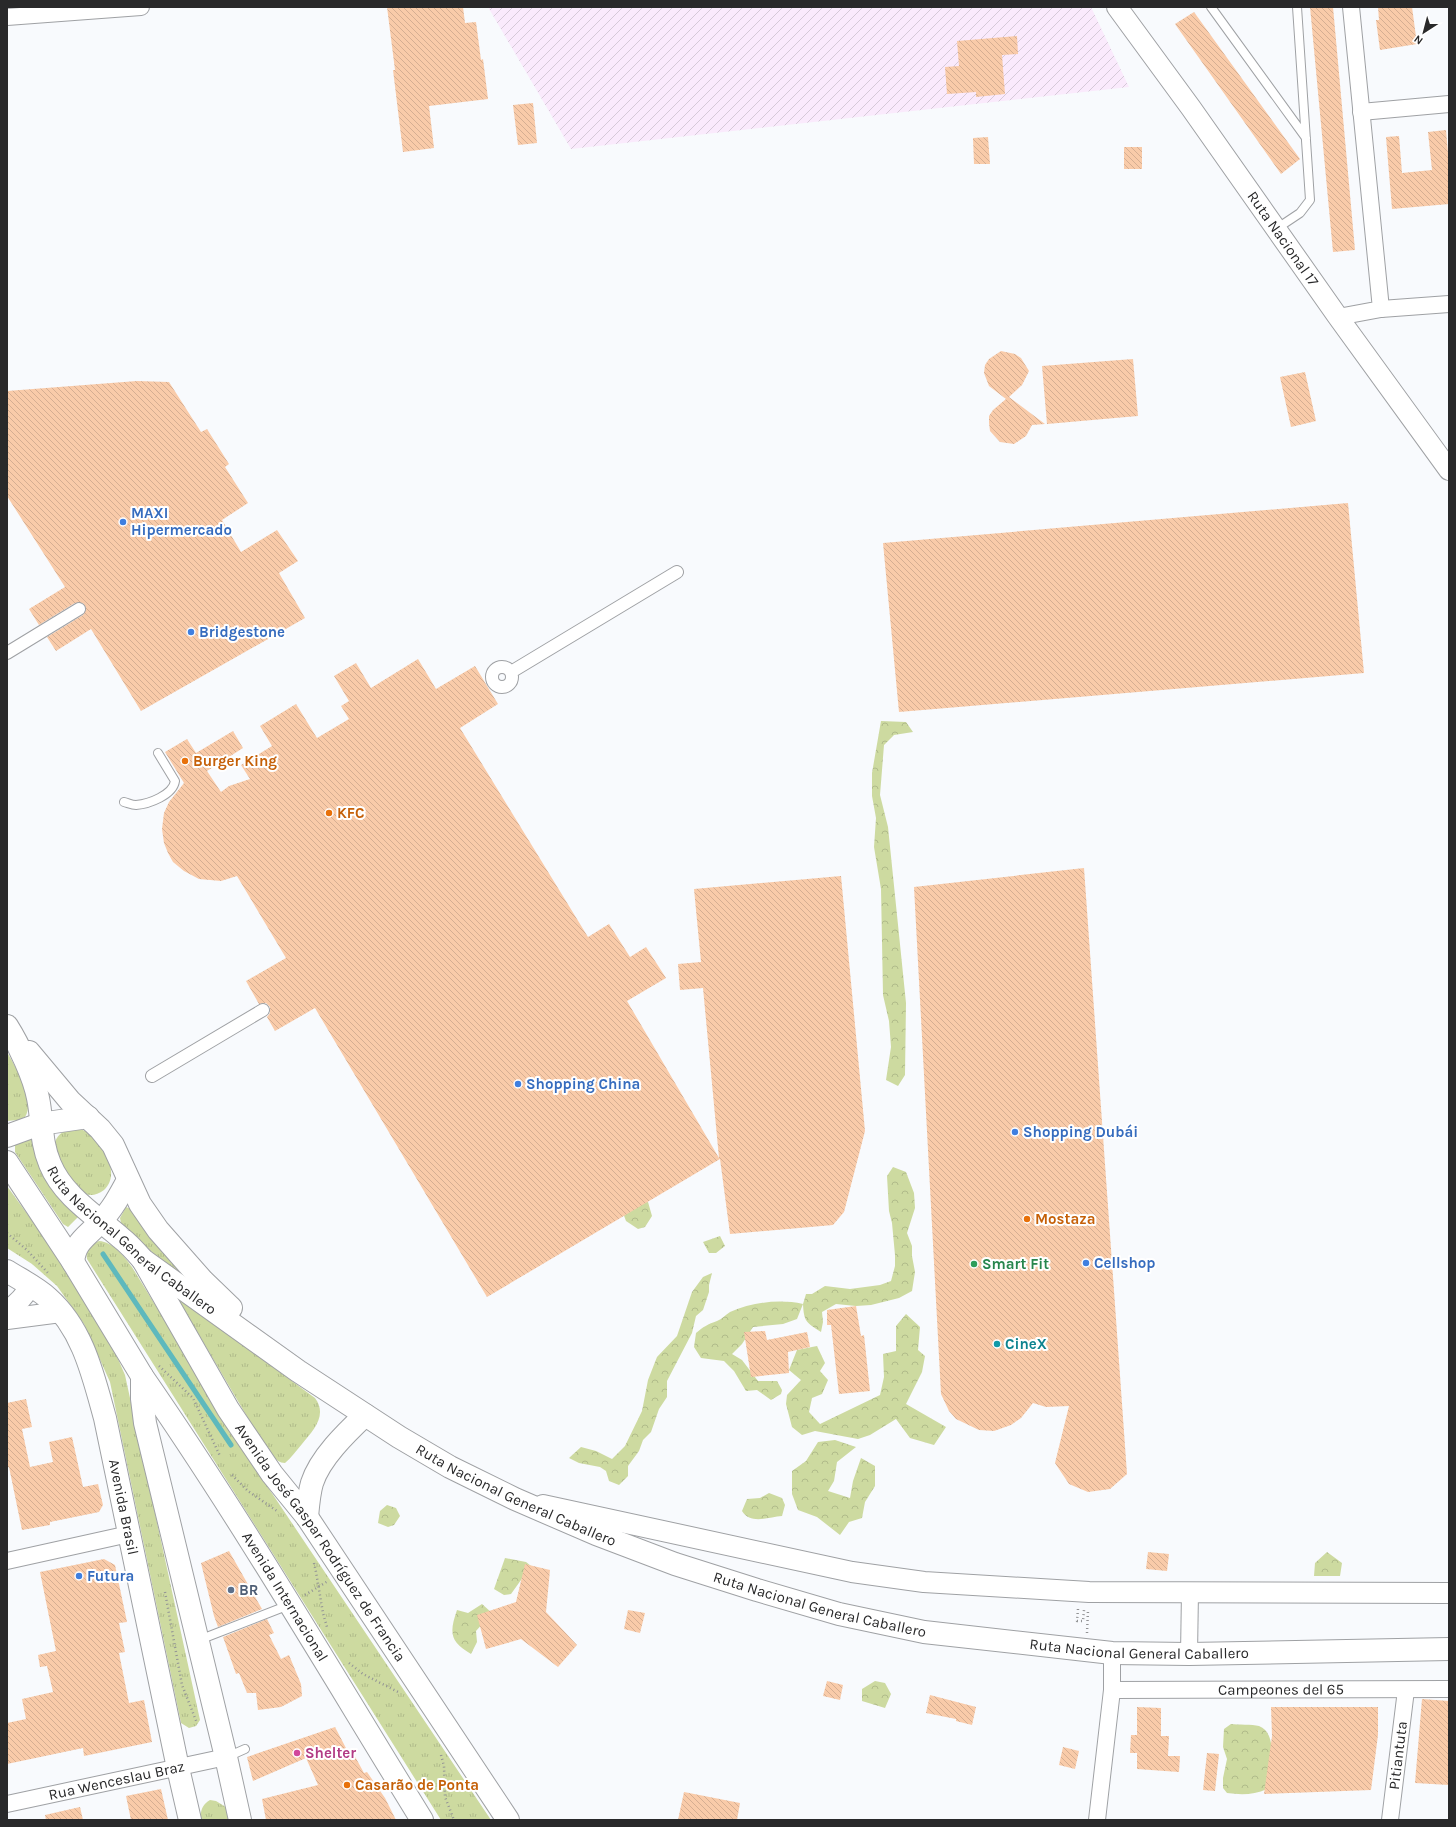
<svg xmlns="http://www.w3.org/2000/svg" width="1456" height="1827" font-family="Karla,sans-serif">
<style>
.industrial{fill:url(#industrial-furrows)}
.grass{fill:url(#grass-tufts)}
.forest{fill:url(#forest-crowns)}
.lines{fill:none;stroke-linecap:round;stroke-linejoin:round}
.stream{stroke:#5eb9bd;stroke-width:5}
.building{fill:url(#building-back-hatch)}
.service-casing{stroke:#9fa1a4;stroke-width:10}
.pedestrian-casing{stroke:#9fa1a4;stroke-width:14}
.minor-casing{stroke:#9fa1a4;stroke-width:18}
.tertiary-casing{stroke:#9fa1a4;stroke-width:22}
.secondary-casing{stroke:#9fa1a4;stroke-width:24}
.primary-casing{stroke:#9fa1a4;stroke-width:24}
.trunk-casing{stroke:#9fa1a4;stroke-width:24}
.path{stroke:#929395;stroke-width:2.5;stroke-dasharray:1 3;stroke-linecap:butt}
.service{stroke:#fff;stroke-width:8}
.pedestrian{stroke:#fff;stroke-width:12}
.minor{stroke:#fff;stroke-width:16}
.tertiary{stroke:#fff;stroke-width:20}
.secondary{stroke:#fff;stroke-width:22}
.primary{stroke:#fff;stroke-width:22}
.trunk{stroke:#fff;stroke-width:22}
.shop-dot{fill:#3f7fe0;stroke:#fff;stroke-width:1.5}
.food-dot{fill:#e8710a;stroke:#fff;stroke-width:1.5}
.leisure-dot{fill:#2e9e5b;stroke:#fff;stroke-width:1.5}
.culture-dot{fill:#0f9aa8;stroke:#fff;stroke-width:1.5}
.service-dot{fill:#5c6f8a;stroke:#fff;stroke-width:1.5}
.hotel-dot{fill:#d1479c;stroke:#fff;stroke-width:1.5}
.labels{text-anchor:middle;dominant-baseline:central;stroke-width:4;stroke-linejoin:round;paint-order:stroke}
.street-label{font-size:15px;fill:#29292a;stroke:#fff}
.shop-label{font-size:15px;font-weight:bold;fill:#366cbe;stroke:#fff;text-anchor:start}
.food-label{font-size:15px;font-weight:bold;fill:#c56008;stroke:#fff;text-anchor:start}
.leisure-label{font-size:15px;font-weight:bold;fill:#27864d;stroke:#fff;text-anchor:start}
.culture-label{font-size:15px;font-weight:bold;fill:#0d838f;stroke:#fff;text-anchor:start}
.service-label{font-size:15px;font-weight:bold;fill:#4e5e75;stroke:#fff;text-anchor:start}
.hotel-label{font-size:15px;font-weight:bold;fill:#b23c85;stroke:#fff;text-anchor:start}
</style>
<defs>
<pattern id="industrial-furrows" width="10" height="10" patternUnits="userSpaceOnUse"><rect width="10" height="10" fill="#faeafc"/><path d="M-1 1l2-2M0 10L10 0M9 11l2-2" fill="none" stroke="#d6c9d8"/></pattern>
<pattern id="grass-tufts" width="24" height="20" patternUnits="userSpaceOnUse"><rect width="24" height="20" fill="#cddaa0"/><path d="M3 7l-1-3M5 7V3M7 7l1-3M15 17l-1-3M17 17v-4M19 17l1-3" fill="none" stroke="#b0bb8a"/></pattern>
<pattern id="forest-crowns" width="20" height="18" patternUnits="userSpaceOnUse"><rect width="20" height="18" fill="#cddaa0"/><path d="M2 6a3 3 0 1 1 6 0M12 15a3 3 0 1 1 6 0" fill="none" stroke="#b0bb8a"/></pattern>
<pattern id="building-back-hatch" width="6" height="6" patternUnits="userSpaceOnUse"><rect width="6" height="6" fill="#f9cba9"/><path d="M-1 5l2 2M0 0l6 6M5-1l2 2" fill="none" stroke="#d5ae92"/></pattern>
</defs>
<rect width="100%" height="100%" fill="#f8fafd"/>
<!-- industrial -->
<path class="industrial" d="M484,7H1091L1129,87L571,149L488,7Z"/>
<!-- grass -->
<path class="grass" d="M7,1052C16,1068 36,1100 25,1117L18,1120L7,1121Z
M74,1127C81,1129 87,1131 93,1136C106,1147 120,1176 104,1190C83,1206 69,1180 62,1164C58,1157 52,1150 55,1142C58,1133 66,1130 74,1127Z
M29,1137L33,1140L81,1214L68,1227L63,1224L15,1152V1142Z
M7,1186C50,1246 97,1306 125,1375L200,1720L196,1726L189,1728L181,1723L110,1382L84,1324L57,1286L32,1264L7,1248Z
M126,1207L131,1209L195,1288L156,1256L121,1223L120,1218Z
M99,1241C113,1242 124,1256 132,1267L253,1465L491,1820H441L87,1259C85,1249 91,1245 99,1241Z
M176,1296L315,1398C328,1415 313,1431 302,1444C296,1451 291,1458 285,1463C275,1463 268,1449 262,1442Z
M210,1800L216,1801L229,1809L231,1820H201C200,1811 202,1805 210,1800Z"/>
<!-- forest -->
<path class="forest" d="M881,721L906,722L913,732L894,735L884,745L880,795L888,827L906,1003L905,1075L898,1086L886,1080L891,1047L889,1021L883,995L881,889L874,847L876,818L872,796V773Z
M893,1167L906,1172L914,1193L915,1208L907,1233L912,1246V1256L915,1272L912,1291L899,1298L871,1305L856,1306L836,1304L822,1312L823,1322L821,1332C806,1322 804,1322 803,1304L797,1319L783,1324L753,1327L742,1344L732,1354L742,1360L758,1381H777L782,1390L781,1394L771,1400L757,1390L746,1391L734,1371L724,1361L701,1358L694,1347L696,1333C703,1327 708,1324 717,1321C722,1319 725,1315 730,1312C752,1302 780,1299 803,1304L806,1294H812L825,1286L850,1289L880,1285L891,1281L895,1266V1255L892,1223L889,1211L887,1176Z
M648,1202L652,1216L645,1227L638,1229L626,1221L623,1213L634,1203Z
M720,1236L725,1246L716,1253H709L703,1242Z
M712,1273L709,1285V1292L703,1310L696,1316L692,1333L667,1381V1397L659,1409L651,1432L643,1440L639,1451L628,1466V1476L619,1485L609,1481L606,1471L600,1467L579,1463L569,1458L581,1447L596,1451L612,1459L625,1446L642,1411L648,1380L657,1357L677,1336L692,1292L703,1277Z
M906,1314L920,1327L918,1350L925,1356L922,1372L906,1404L946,1427L934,1445L910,1438L896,1419L870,1435L858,1439L815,1431L802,1435L792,1427L786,1404L787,1395L801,1380L789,1370L797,1350L817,1346L825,1363L820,1371L828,1380L822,1394L812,1398L809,1412L820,1424L880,1395L884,1377L883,1354L896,1351V1326Z
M835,1440L856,1447L837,1462L834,1481L828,1491L850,1498L853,1481L861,1458L875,1466V1486L865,1502L862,1518L849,1522L840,1535L817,1517L798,1510L792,1494V1471L806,1461L818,1442Z
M769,1493L782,1498L785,1505L782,1516C768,1517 751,1525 742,1511L747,1499L760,1498Z
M387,1505L396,1508L400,1516L394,1525L388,1527L378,1523L380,1511Z
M1327,1552L1342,1563L1340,1576H1314L1315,1563Z
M505,1558L526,1562L531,1566L511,1594L504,1595L494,1589Z
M482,1604L492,1613L476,1631L477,1642L471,1654C450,1642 449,1633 457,1610L468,1613Z
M875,1681L885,1683L891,1694L885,1708L862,1701V1689Z
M1231,1724C1238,1725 1252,1724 1259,1726C1280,1734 1269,1772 1267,1789C1254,1795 1241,1795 1227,1793L1223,1788V1778L1227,1759L1223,1747L1224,1729Z"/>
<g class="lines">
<!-- stream -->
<path class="stream" d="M103,1254L231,1445"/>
</g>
<!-- building -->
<path class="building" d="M387,7H463L465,23L476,22L481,60L483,59L488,99L429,106L434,148L403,152L393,70H395Z
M1310,7H1333L1355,250L1333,252Z
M1378,7H1412L1417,44L1380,50L1376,20H1379Z
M1194,12L1300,159L1281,174L1175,24Z
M1017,36L1018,54L1002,55L1005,94L976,97V92L947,94L945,67L959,66L957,41Z
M533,103L537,143L518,145L513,105Z
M1446,130L1449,165V204L1392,209L1386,137L1399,136L1402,173L1432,170L1428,132Z
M988,137L990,164H974L973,138Z
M1124,147H1142V169H1124Z
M1001,351L1015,354L1021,358L1029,371L1022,385L1009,397L1045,424L1032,425L1026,436L1014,444L1000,442L990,431L989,423V416L993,410L1006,399L989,386L984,373L985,365L989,359Z
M1133,359L1138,416L1047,424L1042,366Z
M1305,372L1316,421L1291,427L1280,377Z
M137,381L169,382L201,432L207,429L229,464L225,467L248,503L222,520L241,552L277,530L298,561L279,573L305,618L141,711L91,629L56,651L47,637L83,615L86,609L83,603H75L39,625L29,609L65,587L7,496V391Z
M1348,503L1364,673L899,712L883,543Z
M418,659L436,689L475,666L498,704L460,728L588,937L609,924L630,957L646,947L666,978L627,1001L719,1158L703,988L680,990L678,964L701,962L694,889L841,876L865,1131L844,1212L833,1225L730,1234L720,1159L487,1297L315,1008L275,1031L267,1017L270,1013V1007L266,1003L259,1004L246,981L286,958L237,876L221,881L199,879L184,871L173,862L168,853L164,843L162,829L164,813L169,802L184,783L165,752L187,739L196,753L233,731L243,748L207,771L221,792L229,786L250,779L241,765L272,746L260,726L296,704L317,738L349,719L341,706L349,701L334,676L356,663L371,688Z
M1084,868L1127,1474L1110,1489L1088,1492L1069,1484L1055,1463L1069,1406L1046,1407L1033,1403L1021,1418L1011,1425L994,1431L979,1430L956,1419L949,1411L941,1394L914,887Z
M856,1306L861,1336L864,1335L870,1391L839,1394L831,1325H827V1310Z
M765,1331L767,1340L807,1332L810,1347L788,1352L789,1373L751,1377L744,1332Z
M26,1399L32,1427L22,1429L30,1467L53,1462L49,1442L72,1437L83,1487L98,1484L103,1505L99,1512L50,1522V1525L22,1530L9,1467L7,1468V1403Z
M229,1551L262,1609L218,1627L214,1616L201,1563Z
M1148,1552L1169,1554L1167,1571L1146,1569Z
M104,1559L115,1565L127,1622L119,1623L125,1652L119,1653L129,1703L144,1700L152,1742L84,1756L83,1748L7,1764V1723L26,1719L22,1699L53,1692L47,1666L40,1667L38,1655L56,1651L40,1572Z
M525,1564L550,1570L546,1612L577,1645L558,1667L521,1639L486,1649L477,1615L516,1602Z
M628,1610L645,1613L640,1633L624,1629Z
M267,1619L274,1633L269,1635L281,1659L289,1655L301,1684L302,1696L281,1707L258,1710L256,1693H247L239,1673L236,1674L223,1637Z
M827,1681L843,1685L840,1700L823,1696Z
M930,1695L976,1707L972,1725L956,1721V1719L926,1713Z
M1422,1699L1449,1701V1785L1415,1783Z
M1137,1707L1161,1708V1736H1169L1168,1756H1180L1179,1772L1137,1769V1753H1130L1131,1735H1137Z
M1271,1707H1378V1735L1371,1790L1264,1794L1272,1736Z
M335,1727L348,1752L352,1751L364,1773L367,1772L385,1798L396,1820H266L262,1799L318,1785L306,1758L253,1781L247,1757Z
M1063,1747L1079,1751L1075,1769L1059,1765Z
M1207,1753L1219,1754L1215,1791L1203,1790Z
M161,1789L168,1820H131L126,1796Z
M684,1792L740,1803L737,1820H678Z
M80,1807L83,1820H46L45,1815Z"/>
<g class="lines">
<!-- service casing -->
<g class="service-casing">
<path id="service" d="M1211,7L1306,138
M1276,229L1300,213L1310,200L1297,7
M124,802C128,803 132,805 136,805C149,804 173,795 175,781L158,753
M199,1640L289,1605
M227,1757L245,1749"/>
</g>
<!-- pedestrian casing -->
<g class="pedestrian-casing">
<path id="pedestrian" d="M7,653L79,609
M492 677a10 10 0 1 1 20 0a10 10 0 1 1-20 0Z
M511,672L677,572
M152,1076L263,1010"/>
</g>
<!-- minor casing -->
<g class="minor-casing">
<g id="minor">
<path d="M7,17L141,7"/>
<path d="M1361,112L1449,104"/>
<path d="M1381,309L1449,304"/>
<path d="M1338,317L1381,309L1351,7"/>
<path d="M7,1561L129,1534"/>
<path d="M1189,1654L1190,1592"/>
<path id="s1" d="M1112,1690L1449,1689"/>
<path id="s2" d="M7,1804L226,1757"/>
<path d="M1097,1820L1112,1690V1653"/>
<path id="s3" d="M1390,1820L1406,1690"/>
</g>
</g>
<!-- tertiary casing -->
<g class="tertiary-casing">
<g id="tertiary">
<path id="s4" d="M1117,7L1191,108L1338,317L1449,470"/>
<path d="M7,1311C17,1304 25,1296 31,1285"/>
<path d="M7,1319L61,1312"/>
<path d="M543,1505L852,1572L924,1582L1089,1592L1449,1593"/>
</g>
</g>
<!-- secondary casing -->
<g class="secondary-casing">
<g id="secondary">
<path id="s5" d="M143,1260L228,1409L272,1474L307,1517L508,1820"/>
<path id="s6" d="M142,1376C242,1520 330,1671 422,1820"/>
<path d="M307,1517C308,1506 309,1493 312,1483C320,1458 346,1433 365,1415"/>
</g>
</g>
<!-- primary casing -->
<g class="primary-casing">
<g id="primary">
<path d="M7,1162L73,1262L142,1376V1399L145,1423L226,1757L240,1820"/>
<path id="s7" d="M7,1271C21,1280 36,1287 48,1298C83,1329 93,1375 105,1418L178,1768L190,1820"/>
</g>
</g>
<!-- trunk casing -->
<g class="trunk-casing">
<g id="trunk">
<path id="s8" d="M7,1026C19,1045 34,1077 38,1098C43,1122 40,1140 50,1164C63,1196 96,1216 121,1238C129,1244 136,1252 143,1260L298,1371L399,1437L450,1467L515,1499L596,1534L675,1564L757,1590L839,1614L924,1632L1112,1653L1189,1654L1449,1649"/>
<path d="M29,1052L70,1101L100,1129L113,1145L140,1204L158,1230L203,1281L231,1308"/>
<path d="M7,1136L40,1124L88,1117"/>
<path d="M73,1262C75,1241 87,1237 100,1222C112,1210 120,1195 128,1180"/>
</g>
</g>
<!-- path -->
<path class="path" d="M7,1233L27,1250L48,1273
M159,1366L193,1398L220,1456
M232,1475L248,1491L277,1511
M314,1563L316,1572L323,1613L327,1627
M165,1592L182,1685L197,1723
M305,1595L328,1581
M1078,1609L1077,1621H1083L1084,1610
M1087,1633L1088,1610
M349,1663L363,1674L400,1693
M441,1755L444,1766L445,1797L454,1820"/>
<!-- service -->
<use href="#service" class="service"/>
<!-- pedestrian -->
<use href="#pedestrian" class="pedestrian"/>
<!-- minor -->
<use href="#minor" class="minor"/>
<!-- tertiary -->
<use href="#tertiary" class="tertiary"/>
<!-- secondary -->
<use href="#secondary" class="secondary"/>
<!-- primary -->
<use href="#primary" class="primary"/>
<!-- trunk -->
<use href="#trunk" class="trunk"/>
</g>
<!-- markers -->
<g class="shop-dot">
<circle cx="123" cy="522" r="4"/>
<circle cx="191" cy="632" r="4"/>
<circle cx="518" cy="1084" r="4"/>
<circle cx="1015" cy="1132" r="4"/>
<circle cx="1086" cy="1263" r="4"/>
<circle cx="79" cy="1576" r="4"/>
</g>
<g class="food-dot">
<circle cx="185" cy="761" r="4"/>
<circle cx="329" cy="813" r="4"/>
<circle cx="1027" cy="1219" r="4"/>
<circle cx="347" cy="1785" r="4"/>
</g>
<circle class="leisure-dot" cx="974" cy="1264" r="4"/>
<circle class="culture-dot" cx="997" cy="1344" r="4"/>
<circle class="service-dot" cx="231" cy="1590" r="4"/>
<circle class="hotel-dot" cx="297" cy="1753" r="4"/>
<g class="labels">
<!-- street labels -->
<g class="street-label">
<text stroke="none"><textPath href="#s4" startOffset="285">Ruta Nacional 17</textPath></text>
<text stroke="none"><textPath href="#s8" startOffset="259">Ruta Nacional General Caballero</textPath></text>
<text stroke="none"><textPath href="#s8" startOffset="723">Ruta Nacional General Caballero</textPath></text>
<text stroke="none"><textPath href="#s7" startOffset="275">Avenida Brasil</textPath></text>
<text stroke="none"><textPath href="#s5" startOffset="334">Avenida José Gaspar Rodríguez de Francia</textPath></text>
<text stroke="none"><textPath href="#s6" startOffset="263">Avenida Internacional</textPath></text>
<text stroke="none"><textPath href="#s8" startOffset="1047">Ruta Nacional General Caballero</textPath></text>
<text stroke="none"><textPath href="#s8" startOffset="1371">Ruta Nacional General Caballero</textPath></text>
<text stroke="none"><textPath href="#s1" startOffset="169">Campeones del 65</textPath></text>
<text stroke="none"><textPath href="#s3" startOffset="65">Pitiantuta</textPath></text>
<text stroke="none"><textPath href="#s2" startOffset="112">Rua Wenceslau Braz</textPath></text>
</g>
<!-- shop labels -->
<g class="shop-label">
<text x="131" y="513">MAXI<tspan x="131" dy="17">Hipermercado</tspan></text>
<text x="199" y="632">Bridgestone</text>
<text x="526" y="1084">Shopping China</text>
<text x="1023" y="1132">Shopping Dubái</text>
<text x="1094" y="1263">Cellshop</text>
<text x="87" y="1576">Futura</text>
</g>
<!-- food labels -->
<g class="food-label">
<text x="193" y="761">Burger King</text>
<text x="337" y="813">KFC</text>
<text x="1035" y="1219">Mostaza</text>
<text x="355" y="1785">Casarão de Ponta</text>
</g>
<!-- leisure labels -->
<g class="leisure-label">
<text x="982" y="1264">Smart Fit</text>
</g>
<!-- culture labels -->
<g class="culture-label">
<text x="1005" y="1344">CineX</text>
</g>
<!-- service labels -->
<g class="service-label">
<text x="239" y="1590">BR</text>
</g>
<!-- hotel labels -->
<g class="hotel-label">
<text x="305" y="1753">Shelter</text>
</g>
</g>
<!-- border -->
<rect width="1456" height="1827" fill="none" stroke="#29292a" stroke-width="16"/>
<!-- north arrow -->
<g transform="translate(1424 32) rotate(216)" stroke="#ffffff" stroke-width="3" paint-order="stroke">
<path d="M0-3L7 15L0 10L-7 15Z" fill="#29292a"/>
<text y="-6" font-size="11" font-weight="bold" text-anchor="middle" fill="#29292a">N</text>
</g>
</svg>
